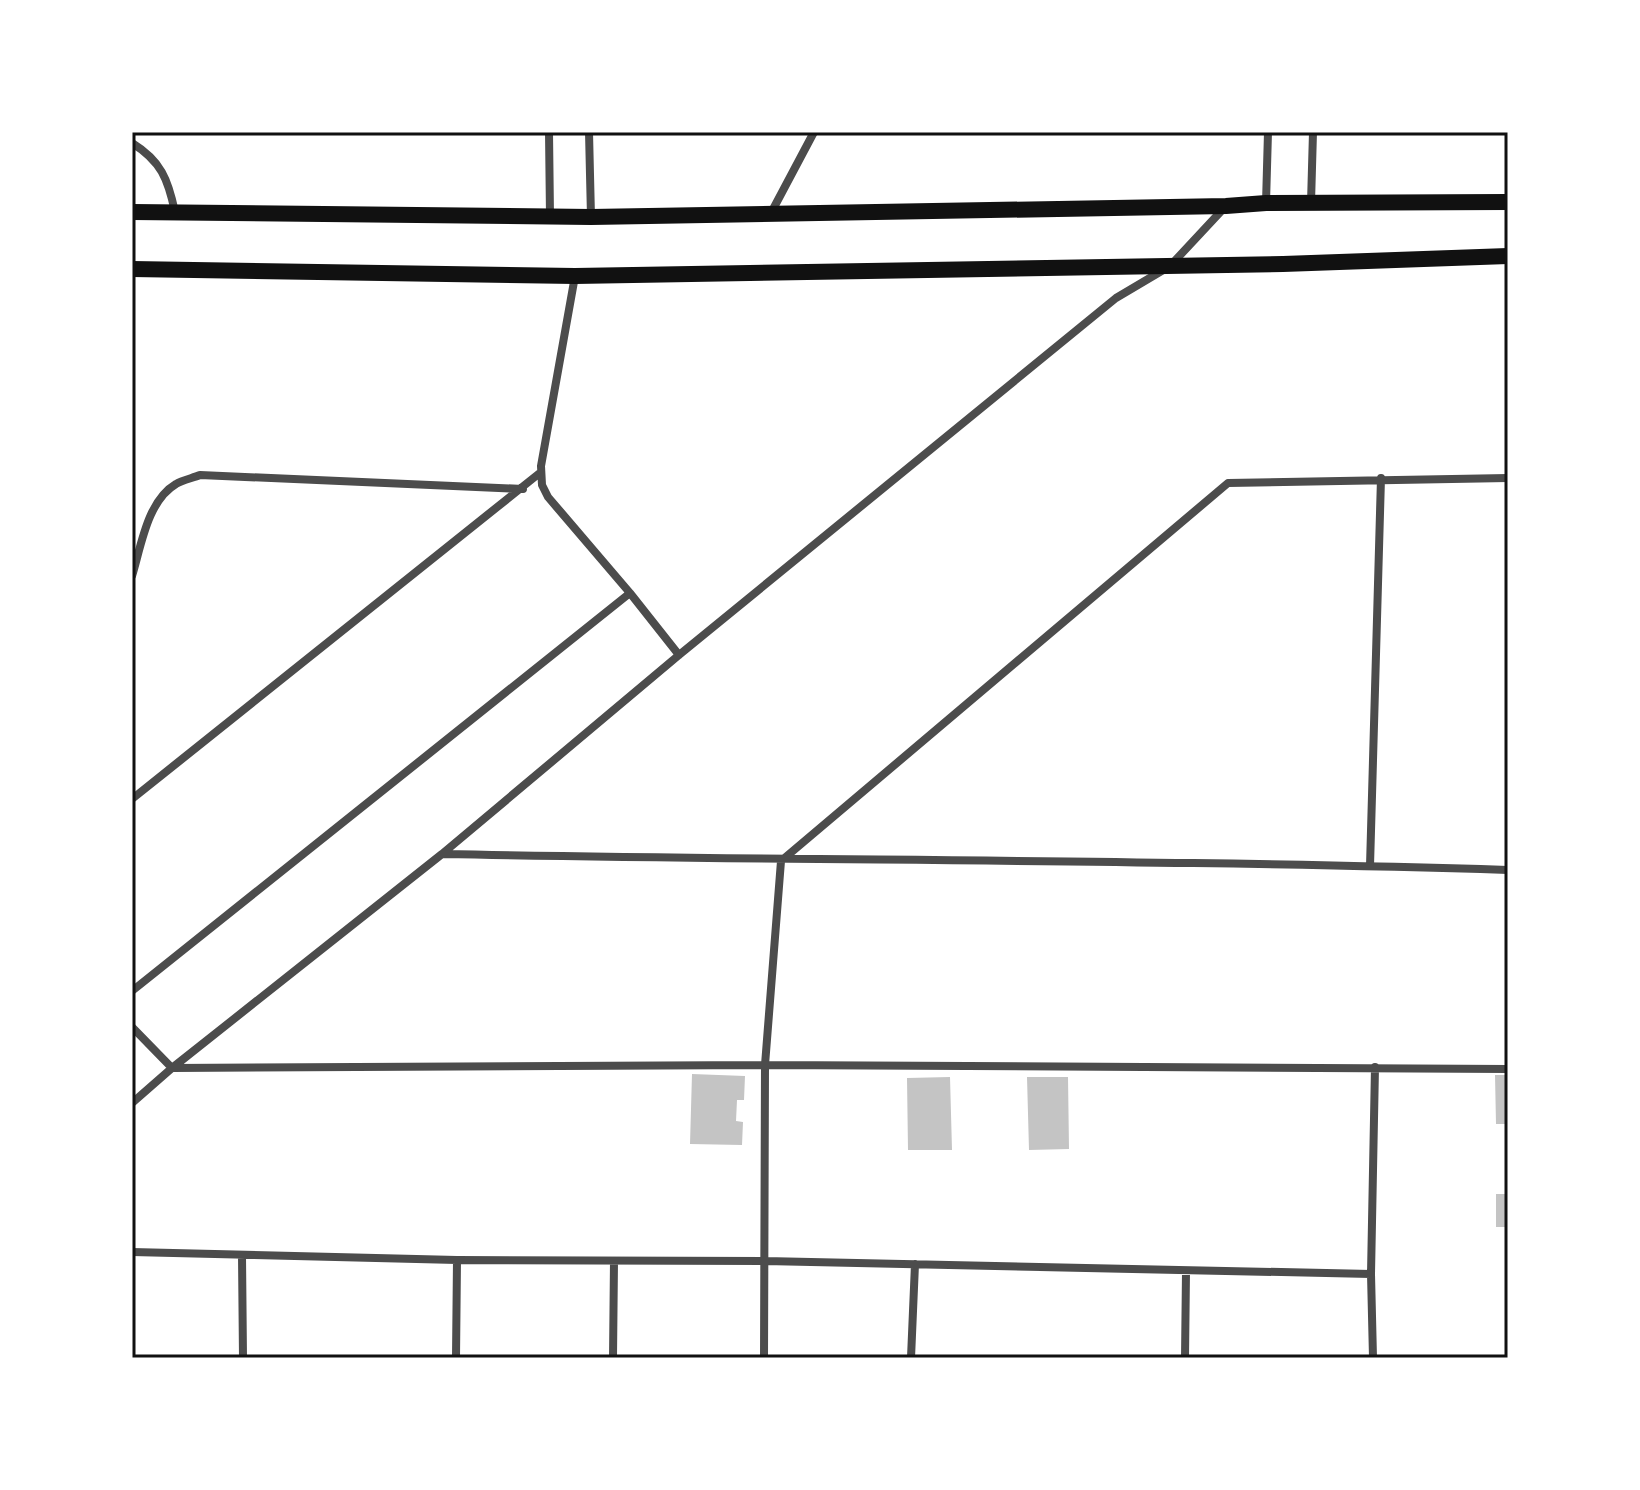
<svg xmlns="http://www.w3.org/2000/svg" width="1640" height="1490" font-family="'Golos Text',sans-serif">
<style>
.building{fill:#c4c4c4}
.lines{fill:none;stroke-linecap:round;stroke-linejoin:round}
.minor{stroke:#4c4c4c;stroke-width:8}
.secondary{stroke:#111;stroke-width:16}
.neatline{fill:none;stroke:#111;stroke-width:3}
</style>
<rect width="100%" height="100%" fill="#fff"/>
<!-- building -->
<path class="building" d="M692,1074L745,1076L744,1100H737L736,1121L743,1122L742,1145L690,1144Z
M1495,1075H1508V1124H1496Z
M950,1077L952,1150H908L907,1078Z
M1027,1077H1068L1069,1149L1029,1150Z
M1496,1194H1508V1227H1496Z"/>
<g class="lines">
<!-- minor -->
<path class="minor" d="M549,132L550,216
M589,132L591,217
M132,143C161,161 168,179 175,212
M1266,203L1268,132
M1311,203L1313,132
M771,213L814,132
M575,276L541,466L542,485L548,497L630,593L679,655
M132,576C141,547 147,501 176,484C182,480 193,478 200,475L523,489
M132,799L541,472
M443,854C798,861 1153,859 1508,870
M1370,866L1381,478
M132,991L630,593
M132,1027L172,1068L765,1065L1508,1069
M132,1103L172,1068L442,854L679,655L1116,298L1170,266L1225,207
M132,1252L457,1260L765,1261L1371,1274
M242,1256L243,1358
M456,1358L457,1260
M613,1358L614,1261
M764,1358L765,1065L781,861L1228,483L1508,478
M911,1358L915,1264
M1185,1358L1186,1272
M1373,1358L1371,1274L1375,1067"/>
<!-- secondary -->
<path class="secondary" d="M132,212L591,217L1226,206L1266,203L1508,202
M132,269L575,276L1283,264L1508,256"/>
</g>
<!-- border -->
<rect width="1640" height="1490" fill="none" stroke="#ffffff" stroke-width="268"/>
<rect x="134" y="134" width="1372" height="1222" class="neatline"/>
</svg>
